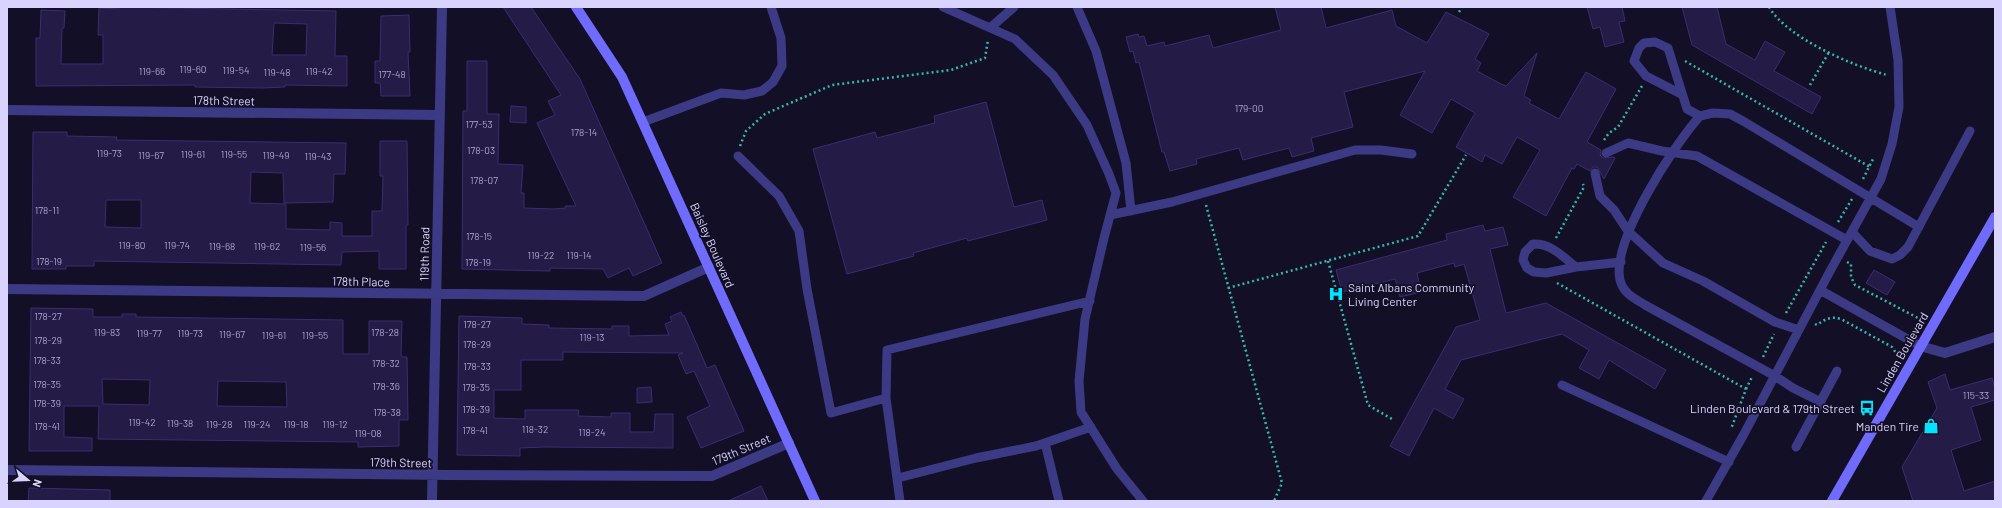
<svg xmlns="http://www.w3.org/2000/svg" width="2002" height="508" font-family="Barlow,sans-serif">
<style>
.building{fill:#241b47;stroke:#3b2d73;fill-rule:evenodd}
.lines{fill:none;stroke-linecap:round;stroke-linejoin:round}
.path{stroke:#2fb8b0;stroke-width:2.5;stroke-dasharray:2 3;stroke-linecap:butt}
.lane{stroke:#3d3a85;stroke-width:9}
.street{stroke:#3d3a85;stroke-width:10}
.secondary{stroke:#6f6bff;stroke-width:10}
.labels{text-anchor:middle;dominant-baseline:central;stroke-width:3.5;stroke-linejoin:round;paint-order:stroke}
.number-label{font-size:10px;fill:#aca6d1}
.street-label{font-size:12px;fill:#d9d4ff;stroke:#130f26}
.poi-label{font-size:12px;fill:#d9d4ff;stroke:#130f26;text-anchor:end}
</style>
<rect width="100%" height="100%" fill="#130f26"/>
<!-- building -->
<path class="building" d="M119,7L336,11L335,56H347V86L285,85V87L263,88L195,87V85L36,86V38H40L41,10L65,11L64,28H62L61,64H103V35H98L99,8L119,9ZM274,23L307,24L306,55H272Z
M503,7H531L580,79L662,263L633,276L629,268L608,278L603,269L550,268V271L462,269L463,111H467V61H487V114H499L498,164L523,165L521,193H524V208L553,209L566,208L565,206H576L537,123L555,115L548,101L561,95Z
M1275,7H1321L1326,28L1392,10L1396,26L1427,43L1446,12L1489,34L1475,59L1481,63L1477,71L1499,83L1506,86L1537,53L1524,96L1531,100L1529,103L1559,119L1586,72L1616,89L1587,142L1601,150L1600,155L1603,158L1613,157L1615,158L1604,179L1597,167H1593L1590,171L1577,164L1574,169L1572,168L1546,216L1513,197L1540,150L1517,137L1502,164L1485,155L1482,162L1456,147L1475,113L1451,99L1432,133L1400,115L1425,71L1344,92L1353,127L1311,138L1314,151L1292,157L1289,148L1243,160L1239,148L1196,159L1197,164L1170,171L1164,152H1162L1139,62L1136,63L1133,51L1130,52L1126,37L1138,34L1139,37L1144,36L1147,46L1164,42L1165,46L1209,35L1213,48L1281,30Z
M1587,7H1622L1625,21L1619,22L1624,42L1605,47L1600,27L1593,29Z
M1682,7H1717L1726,44L1755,60L1765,41L1785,52L1774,71L1821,97L1812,114L1692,45Z
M409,15L410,52H408L410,96H381L380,83H375V61H380L381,16Z
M986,102L1014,207L1042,200L1047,220L968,241L967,238L913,253L914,256L847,274L813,149L875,132L877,138L935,123L934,116Z
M511,106L526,107V123L510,122Z
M33,132H67V136L117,137L116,140L346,143L345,174H334L333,202L284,203L283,173L251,172L250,203L286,204V229L330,230V222L342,223V236H372V211H382L383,176H380V141H407L408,225H406V269H379V251L342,252L341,265L94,261V266H66V269H32ZM106,200H141V228L105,227Z
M1483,225L1485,231L1503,227L1508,245L1490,249L1506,313L1546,303L1666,370L1655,389L1609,360L1599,379L1579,368L1589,350L1562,334L1461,360L1445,389L1464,399L1453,419L1434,408L1409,456L1390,446L1456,327L1480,320L1464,264L1455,267L1454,263L1417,273L1421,292L1400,297L1395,279L1342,292L1336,270L1447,240L1446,234Z
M1874,270L1895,282L1887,295L1866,283Z
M31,308L93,309V317H122V314H136V317L343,320V354H369V321H402L401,355L403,357H407L408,420H399V446L358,447V442L98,439L99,406H64V437L92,438V451H29ZM102,379L150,380L149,405L103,404ZM218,381L286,382L287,407L217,406Z
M681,312L683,316L684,315L707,368L715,365L744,431L701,448L687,417L710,406L694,371L686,374L678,355L683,353L563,352V360H521V390H494V418L525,419V410H579L578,416L611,417V413H630V432H654L655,414H673V448L544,447L520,448V456L457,455L459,316L522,318V324L549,325V328L612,329V326H629V336L669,335L665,324L672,321L670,317Z
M1945,374L1950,390L1992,378L1995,388V400L1971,407L1981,440L1951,450L1964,491L1995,481V501H1913L1902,467L1937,408L1928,382Z
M651,387L652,402L637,403V388Z
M761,486L768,501H728Z
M29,488L110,490V501H28Z"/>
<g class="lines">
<!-- path -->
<path class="path" d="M1769,7C1787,38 1853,66 1887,75
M1459,12L1462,7
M1685,61L1870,167
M1810,85L1829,52
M1604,140L1609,133L1618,127L1642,86
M740,146L746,131L765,114L832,85L951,70L985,58L988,40
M1863,179L1873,159
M1206,205L1282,483L1274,501
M1838,222L1852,199
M1556,238L1584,187L1583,184
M1328,261L1368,405L1392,419
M1847,262L1851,264V277L1855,285L1918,318
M1557,283L1746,389L1731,429
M1228,288L1418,236L1466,155
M1786,313L1826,242
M1815,324L1817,325C1825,319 1831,316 1841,319L1892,347L1898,356
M1763,357L1774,334
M1746,389L1752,377"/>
<!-- lane -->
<path class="lane" d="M943,7L1015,39L1053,75L1087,125L1109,174L1116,193L1104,238L1085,319L1079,381L1081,412L1117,469L1143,501
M1077,7L1096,51L1126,163L1131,211
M990,28L1014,7
M1681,94L1646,76L1634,61L1639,48L1644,43L1655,42L1668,48L1687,109L1700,116L1713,113L1730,114L1743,121L1919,227
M1700,116C1674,145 1611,241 1620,280C1623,293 1634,298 1645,305L1775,376L1793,388L1821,402
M643,122L721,93L744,95L762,91L773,82L782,66L781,38L771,7
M1606,153L1628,143L1662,151L1697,156L1847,240
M738,156L779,196L799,231L807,289L831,413L886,398L900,501
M1595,173L1600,196L1614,210L1628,231L1663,263L1703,281L1775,322L1799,330
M1110,215L1172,202L1355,150H1381L1412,154
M1852,232L1870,251L1892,259L1900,255L1908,247L1970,131
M1576,267C1563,257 1551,243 1533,244L1525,252L1523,260L1527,268L1534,272L1546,273L1576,267L1621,262
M1820,290L1920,346
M1562,385L1729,462
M886,398L887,350L1090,301
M1045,443L1059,501
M1796,447L1837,371
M898,478L976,458L1036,446L1091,427
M1706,501L1744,434L1829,273L1881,179L1892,144L1899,107L1898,60L1890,7"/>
<!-- street -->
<path class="street" d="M7,110L440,115
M7,289L644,296L709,267
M1920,346L1945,353L1995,337
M7,470L449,475L712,476L789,443
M432,501L442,7"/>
<!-- secondary -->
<path class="secondary" d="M576,7L622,77L815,501
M1832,501L1995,217"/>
</g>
<!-- icons -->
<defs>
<g id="hospital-bare" transform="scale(1.2)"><path d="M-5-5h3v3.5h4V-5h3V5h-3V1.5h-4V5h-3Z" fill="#00e5ff" stroke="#130f26" stroke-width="2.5" paint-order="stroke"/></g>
<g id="bus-bare" transform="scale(1.2)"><path d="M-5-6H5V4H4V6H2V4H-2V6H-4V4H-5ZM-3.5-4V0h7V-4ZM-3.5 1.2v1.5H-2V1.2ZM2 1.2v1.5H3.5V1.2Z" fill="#00e5ff" stroke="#130f26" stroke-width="2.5" paint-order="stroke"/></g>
<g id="shop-bare" transform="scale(1.2)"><path d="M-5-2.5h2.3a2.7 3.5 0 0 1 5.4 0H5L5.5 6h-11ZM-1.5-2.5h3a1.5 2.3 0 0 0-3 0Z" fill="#00e5ff" stroke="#130f26" stroke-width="2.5" paint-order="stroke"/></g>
</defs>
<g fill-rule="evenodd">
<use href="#hospital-bare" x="1336" y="294"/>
<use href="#bus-bare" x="1867" y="408"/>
<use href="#shop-bare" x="1931" y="426"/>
</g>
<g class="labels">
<!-- number labels -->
<g class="number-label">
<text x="193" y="69">119-60</text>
<text x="236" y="70">119-54</text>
<text x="152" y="71">119-66</text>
<text x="319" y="71">119-42</text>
<text x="277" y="72">119-48</text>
<text x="392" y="74">177-48</text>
<text x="1249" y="108">179-00</text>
<text x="479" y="124">177-53</text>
<text x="584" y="132">178-14</text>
<text x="481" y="150">178-03</text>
<text x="109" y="153">119-73</text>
<text x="193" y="154">119-61</text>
<text x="234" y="154">119-55</text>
<text x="151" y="155">119-67</text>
<text x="276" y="155">119-49</text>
<text x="318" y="156">119-43</text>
<text x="484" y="180">178-07</text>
<text x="47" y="210">178-11</text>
<text x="479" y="236">178-15</text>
<text x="132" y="245">119-80</text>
<text x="177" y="245">119-74</text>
<text x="222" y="246">119-68</text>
<text x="267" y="246">119-62</text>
<text x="313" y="247">119-56</text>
<text x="541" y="255">119-22</text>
<text x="579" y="255">119-14</text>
<text x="49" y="261">178-19</text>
<text x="478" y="262">178-19</text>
<text x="48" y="316">178-27</text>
<text x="477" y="324">178-27</text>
<text x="107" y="332">119-83</text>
<text x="385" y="332">178-28</text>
<text x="149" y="333">119-77</text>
<text x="190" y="333">119-73</text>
<text x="232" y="334">119-67</text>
<text x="274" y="335">119-61</text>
<text x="315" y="335">119-55</text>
<text x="592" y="337">119-13</text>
<text x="48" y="340">178-29</text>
<text x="477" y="344">178-29</text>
<text x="47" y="360">178-33</text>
<text x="386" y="363">178-32</text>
<text x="477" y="366">178-33</text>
<text x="47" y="384">178-35</text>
<text x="386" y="386">178-36</text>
<text x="476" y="387">178-35</text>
<text x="1976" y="395">115-33</text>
<text x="47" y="403">178-39</text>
<text x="476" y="409">178-39</text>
<text x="387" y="412">178-38</text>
<text x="142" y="422">119-42</text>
<text x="180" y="423">119-38</text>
<text x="219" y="424">119-28</text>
<text x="257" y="424">119-24</text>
<text x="296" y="424">119-18</text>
<text x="335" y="424">119-12</text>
<text x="47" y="426">178-41</text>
<text x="535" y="429">118-32</text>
<text x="475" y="430">178-41</text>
<text x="592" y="432">118-24</text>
<text x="368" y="433">119-08</text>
</g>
<!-- street labels -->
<g class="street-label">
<text transform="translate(224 100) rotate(1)">178th Street</text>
<text transform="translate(713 245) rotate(66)">Baisley Boulevard</text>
<text transform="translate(424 254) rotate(-89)">119th Road</text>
<text transform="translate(361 281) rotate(1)">178th Place</text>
<text transform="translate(1902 352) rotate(-60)">Linden Boulevard</text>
<text transform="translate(741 449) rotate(-23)">179th Street</text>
<text transform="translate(401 462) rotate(1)">179th Street</text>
</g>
<!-- poi labels -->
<g class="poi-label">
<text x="1348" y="287" text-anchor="start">Saint Albans Community<tspan x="1348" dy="14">Living Center</tspan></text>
<text x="1855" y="408">Linden Boulevard &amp; 179th Street</text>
<text x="1919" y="426">Manden Tire</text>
</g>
</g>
<!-- border -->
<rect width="2002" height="508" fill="none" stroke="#d9d4ff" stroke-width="16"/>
<!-- north arrow -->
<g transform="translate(28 480) rotate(109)" stroke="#130f26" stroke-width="3" paint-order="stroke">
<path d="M0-3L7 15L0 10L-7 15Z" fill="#d9d4ff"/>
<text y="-6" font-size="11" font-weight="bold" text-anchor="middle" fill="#d9d4ff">N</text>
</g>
</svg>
